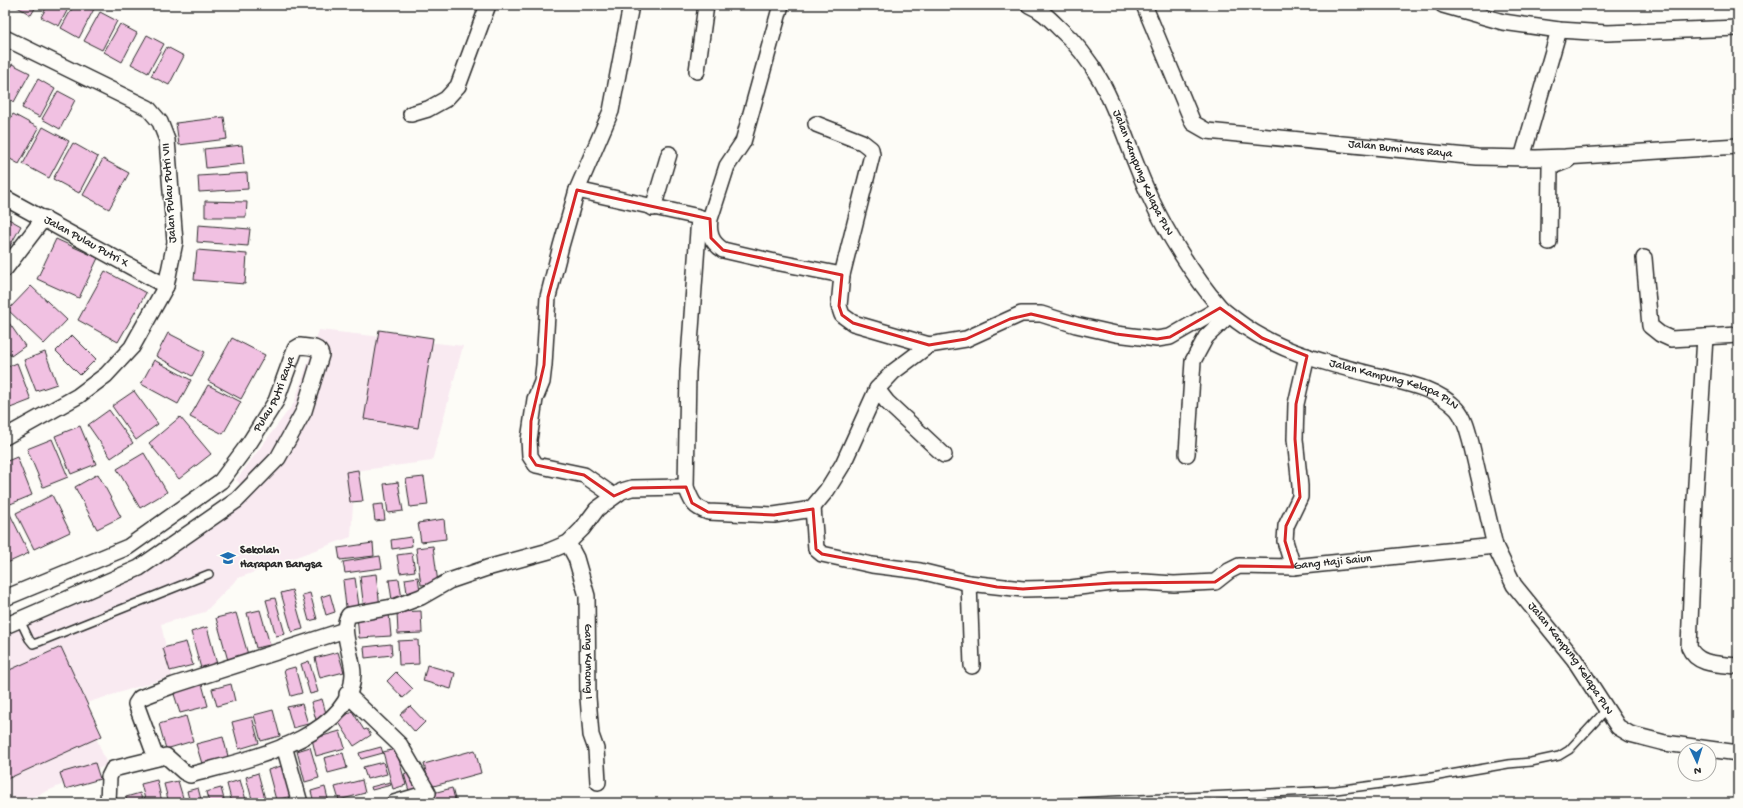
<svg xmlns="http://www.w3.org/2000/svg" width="1743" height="808" font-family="'Gochi Hand',sans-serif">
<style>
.built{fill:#f9eaf1}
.building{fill:#f1c1e2;stroke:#2b2b2b}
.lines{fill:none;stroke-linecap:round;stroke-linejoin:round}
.service-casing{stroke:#2b2b2b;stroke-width:10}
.minor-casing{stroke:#2b2b2b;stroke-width:18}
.service{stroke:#fdfcf7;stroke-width:7}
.minor{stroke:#fdfcf7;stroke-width:15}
.marked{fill:none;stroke:#d62828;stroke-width:3;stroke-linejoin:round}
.labels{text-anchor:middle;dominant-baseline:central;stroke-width:3.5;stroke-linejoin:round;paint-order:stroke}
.street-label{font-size:12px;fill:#2b2b2b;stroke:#fdfcf7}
.poi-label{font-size:12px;font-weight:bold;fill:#2b2b2b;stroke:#fdfcf7;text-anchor:start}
</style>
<rect width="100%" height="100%" fill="#fdfcf7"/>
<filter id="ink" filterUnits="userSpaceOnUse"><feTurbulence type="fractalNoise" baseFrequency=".025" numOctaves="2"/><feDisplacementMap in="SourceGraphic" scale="8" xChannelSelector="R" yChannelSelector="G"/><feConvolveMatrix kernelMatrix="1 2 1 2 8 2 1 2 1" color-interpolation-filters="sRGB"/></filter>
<g filter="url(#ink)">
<!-- built -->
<path class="built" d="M319,330L463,346L432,461L355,471L351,537L238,578L205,612L161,624L172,676L83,704L107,765L20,803H5V634L127,579L202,535L248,491L236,480L294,403Z"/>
<!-- building -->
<path class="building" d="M14,5H37L31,15Z
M48,5H70L59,26L41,17Z
M74,5H87L94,9L79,38L61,28Z
M100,12L117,21L102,50L84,41Z
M120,24L137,33L122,62L104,52Z
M147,35L164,44L148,73L131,64Z
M167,47L184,56L169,85L151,76Z
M12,64L30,73L14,102L5,97V78Z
M38,79L55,89L40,117L22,108Z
M58,91L75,100L60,129L42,119Z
M13,114L39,128L19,164L5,156V128Z
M224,117L227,139L179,145L176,123Z
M43,127L69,141L49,178L23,164Z
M73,143L98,157L79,193L53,179Z
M242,145L244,164L206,168L204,149Z
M103,159L129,173L109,209L83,195Z
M247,173L248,189L199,192L198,176Z
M205,201L247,202L246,217H205Z
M5,217L21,226L5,255Z
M198,225L250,229L248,246L197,242Z
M56,239L98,258L79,298L37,279Z
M197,250L247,254L245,284L194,280Z
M105,271L146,293L118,342L78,320Z
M31,286L67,320L44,344L8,310Z
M5,317L25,346L11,356L5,347Z
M379,330L433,338L418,428L364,419Z
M168,333L205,352L192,376L156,356Z
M72,335L96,359L80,375L56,351Z
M232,338L265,355L241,399L208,381Z
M45,352L57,384L36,391L24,360Z
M154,360L191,380L178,404L141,384Z
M17,363L31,400L5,410V368Z
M208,385L241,402L223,434L190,417Z
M134,391L158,424L136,440L112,406Z
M109,410L133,443L111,458L88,425Z
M180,417L211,454L179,479L149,443Z
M80,426L96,464L71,474L55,436Z
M52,439L68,477L43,487L27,449Z
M144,453L167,492L140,508L117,469Z
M17,457L32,495L8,505L5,499V462Z
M358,470L363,501L350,502L346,472Z
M98,474L121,517L97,529L75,487Z
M424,477L428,505L410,507L406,479Z
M398,482L403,511L388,513L384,484Z
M52,495L70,532L34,549L16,513Z
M383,504L385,520L375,521L373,505Z
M9,512L29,553L5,564V515Z
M444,519L446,539L421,542L418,523Z
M411,537L412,546L392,549L391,540Z
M373,543L374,556L340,560L338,548Z
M433,546L438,583L421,585L416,548Z
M412,553L415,571L400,573L397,555Z
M380,556L382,568L345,573L343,562Z
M376,574L380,607L364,609L360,576Z
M418,577L420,591L407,593L405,579Z
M355,578L359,606L346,607L343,580Z
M399,579L402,599L392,600L389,580Z
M292,590L303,629L292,632L281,593Z
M310,593L317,619L309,621L302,595Z
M330,594L335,612L326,615L321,597Z
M275,598L285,634L276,636L266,600Z
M260,610L270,645L256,648L247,613Z
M421,611L422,633L398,634L397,612Z
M236,613L249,658L229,664L216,618Z
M389,613L391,636L359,638L357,615Z
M207,627L218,668L202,672L191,632Z
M418,640L419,664L399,665L398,641Z
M186,642L193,665L170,671L163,648Z
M391,644L392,655L365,658L364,647Z
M61,647L102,736L5,780V672Z
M338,652L344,672L320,678L315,658Z
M309,661L318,692L310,694L301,664Z
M427,665L455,673L451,689L423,681Z
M295,667L302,693L291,696L284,670Z
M396,672L413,689L403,698L387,681Z
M202,684L208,706L180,713L173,691Z
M231,684L235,701L217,706L212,689Z
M322,699L327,717L316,720L311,702Z
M302,704L308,724L293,728L287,707Z
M410,706L425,722L415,732L400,715Z
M273,710L280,736L261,741L254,715Z
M352,711L364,730L367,729L371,735L354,746L338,721Z
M186,716L193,741L166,749L159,724Z
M252,717L259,743L239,749L232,722Z
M340,731L345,748L316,756L312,739Z
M223,737L229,760L203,767L196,744Z
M310,747L319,778L305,782L297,751Z
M381,747L383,753L361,759L359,753Z
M396,749L406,785L393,789L383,752Z
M475,750L481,773L430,787L424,764Z
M343,753L347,768L328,773L324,758Z
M383,762L387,774L367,779L363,767Z
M95,763L100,779L65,789L60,773Z
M288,764L296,795L276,800L268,770Z
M414,771L419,788L409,791L404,774Z
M258,773L265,799L253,803L246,777Z
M157,780L162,802L146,803L141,784Z
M240,780L247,803H232L227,784Z
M362,780L365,793L339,800L335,787Z
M178,781L184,801L169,803L164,784Z
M390,782L391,785L372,790L371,787Z
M325,787L329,803H314L311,791Z
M198,788L202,803H190L187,791Z
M221,788L225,803H209L206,792Z
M452,788L456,803H424L422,796Z
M140,793L143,803H127L126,797Z"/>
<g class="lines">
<!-- service casing -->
<g class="service-casing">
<path id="service" d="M20,620L29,639L33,644L39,642L209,574
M1054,803L1336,790L1427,778L1508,764L1531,762L1559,756L1569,750L1606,710"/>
</g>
<!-- minor casing -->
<g class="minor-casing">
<g id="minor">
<path d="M781,5L743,142L727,166L710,219C708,233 711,242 723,250L775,262L842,275"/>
<path id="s1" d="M1029,5C1041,10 1049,18 1058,27C1112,74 1121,136 1150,197C1166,232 1194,277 1219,306C1224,312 1231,316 1237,321C1278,352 1329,364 1378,376C1405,383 1437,388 1457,409C1465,418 1468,432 1471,443L1495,546L1514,585L1574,659L1618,727L1630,734L1665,743L1738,753"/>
<path id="s2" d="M1144,5L1193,123L1207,131L1477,157L1536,158L1565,157L1738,146"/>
<path d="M1443,5L1503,22L1559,30L1607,33L1738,28"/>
<path d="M5,38L148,108L160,122L167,140L175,242L166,286L132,347L106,375L78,396L5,437"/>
<path d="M697,71L706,5"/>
<path d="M411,114L428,109L446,99L458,86L488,5"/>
<path d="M816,124L862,142L871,149L872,155L842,275L839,306L842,315L853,323L929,345"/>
<path d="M1522,158L1559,30"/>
<path d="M577,190L699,217L688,372L686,487C692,502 693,507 708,512L774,515L806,510L813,507L827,490L843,464L877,389L893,372L929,345L966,339L1021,314H1041L1076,325L1116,334L1157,339L1170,337L1220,308"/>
<path id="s3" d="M5,198L166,286"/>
<path d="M653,208L669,154"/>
<path d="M1549,242L1550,167L1568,160"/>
<path d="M1644,258L1650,326L1660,334L1671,339L1738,335"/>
<path d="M5,269L44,218"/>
<path d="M1705,337L1695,500L1689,647C1697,666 1720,664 1738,666"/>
<path id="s4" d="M1307,356L1296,404L1295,439L1300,486V497L1286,526L1285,541L1293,567L1495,546"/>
<path d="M877,389L887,402L944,455"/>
<path d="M1187,454L1193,361L1206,337L1229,315"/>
<path d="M614,496L584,475L536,465L530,456L529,440L535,399L542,382L544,365L548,297L561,246L577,190L611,111L631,5"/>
<path d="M813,507L816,549L822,554L872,565L920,571L969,583L1023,589L1071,588L1112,583L1144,582L1174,584L1215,582L1229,571L1239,566L1293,567"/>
<path id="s5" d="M568,543L576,558L587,596L588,697L591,735L596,749L598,782"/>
<path d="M969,583L972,666"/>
<path id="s6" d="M5,598L128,547L221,481L250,442L276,401L295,349L300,346C308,347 319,346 321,355L304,411L278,458L237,500L139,568L5,626"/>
<path d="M347,694L400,745L428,793L394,803"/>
<path d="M284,746L300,803"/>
<path d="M156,758L136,704L140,698L174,685L345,630"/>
<path d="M108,803L109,777L113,769L166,756L184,772L190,775C239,761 352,740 353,674C353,656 339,629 349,615L397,606L421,597L449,581L487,568L549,551L568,543L582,529L597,509L622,491L632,488L686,487"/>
</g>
</g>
<!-- service -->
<use href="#service" class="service"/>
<!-- minor -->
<use href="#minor" class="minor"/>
</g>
</g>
<!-- marked area -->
<path class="marked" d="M577,190L710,219L711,238L723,250L842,275L839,306L842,315L853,323L929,345L966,339L1010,319L1031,314L1116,334L1157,339L1170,337L1220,308L1262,338L1307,356L1296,404L1295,439L1300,497L1286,526L1285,541L1293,567L1239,566L1215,582L1112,583L1023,589L997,587L822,554L816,549L813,509L774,515L708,512L692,503L686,487L632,488L614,496L584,475L536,465L530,456L531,421L544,365L548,297Z"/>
<!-- icons -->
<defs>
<g id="school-bare" transform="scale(1.2)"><path d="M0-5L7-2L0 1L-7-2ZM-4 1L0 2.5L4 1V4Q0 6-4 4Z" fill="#1f6fb2" stroke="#fdfcf7" stroke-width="2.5" paint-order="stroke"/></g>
</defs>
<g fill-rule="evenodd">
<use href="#school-bare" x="228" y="558"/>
</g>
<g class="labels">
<!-- street labels -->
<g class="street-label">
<text stroke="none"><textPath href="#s2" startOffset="338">Jalan Bumi Mas Raya</textPath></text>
<text stroke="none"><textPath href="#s1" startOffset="207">Jalan Kampung Kelapa PLN</textPath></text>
<text transform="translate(170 193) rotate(-94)">Jalan Pulau Putri VII</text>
<text stroke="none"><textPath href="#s3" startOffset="92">Jalan Pulau Putri X</textPath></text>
<text stroke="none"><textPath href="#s1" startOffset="555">Jalan Kampung Kelapa PLN</textPath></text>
<text stroke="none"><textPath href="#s6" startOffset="350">Pulau Putri Raya</textPath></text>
<text stroke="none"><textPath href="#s4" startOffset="257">Gang Haji Saiun</textPath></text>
<text stroke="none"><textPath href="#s1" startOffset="903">Jalan Kampung Kelapa PLN</textPath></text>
<text stroke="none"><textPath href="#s5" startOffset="122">Gang Kuncung I</textPath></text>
</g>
<!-- poi labels -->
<g class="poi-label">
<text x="240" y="551">Sekolah<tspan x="240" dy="14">Harapan Bangsa</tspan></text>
</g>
</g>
<!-- margin -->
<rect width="1743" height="808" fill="none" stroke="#fdfcf7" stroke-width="20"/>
<rect x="10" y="10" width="1723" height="788" fill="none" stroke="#2b2b2b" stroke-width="1.5" filter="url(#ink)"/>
<!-- north arrow -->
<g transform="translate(1697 762) rotate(176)"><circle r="19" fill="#fdfcf7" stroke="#a9a8a5"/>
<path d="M0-3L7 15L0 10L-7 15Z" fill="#1f6fb2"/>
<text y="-6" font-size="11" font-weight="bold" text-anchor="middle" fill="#2b2b2b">N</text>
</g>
</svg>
